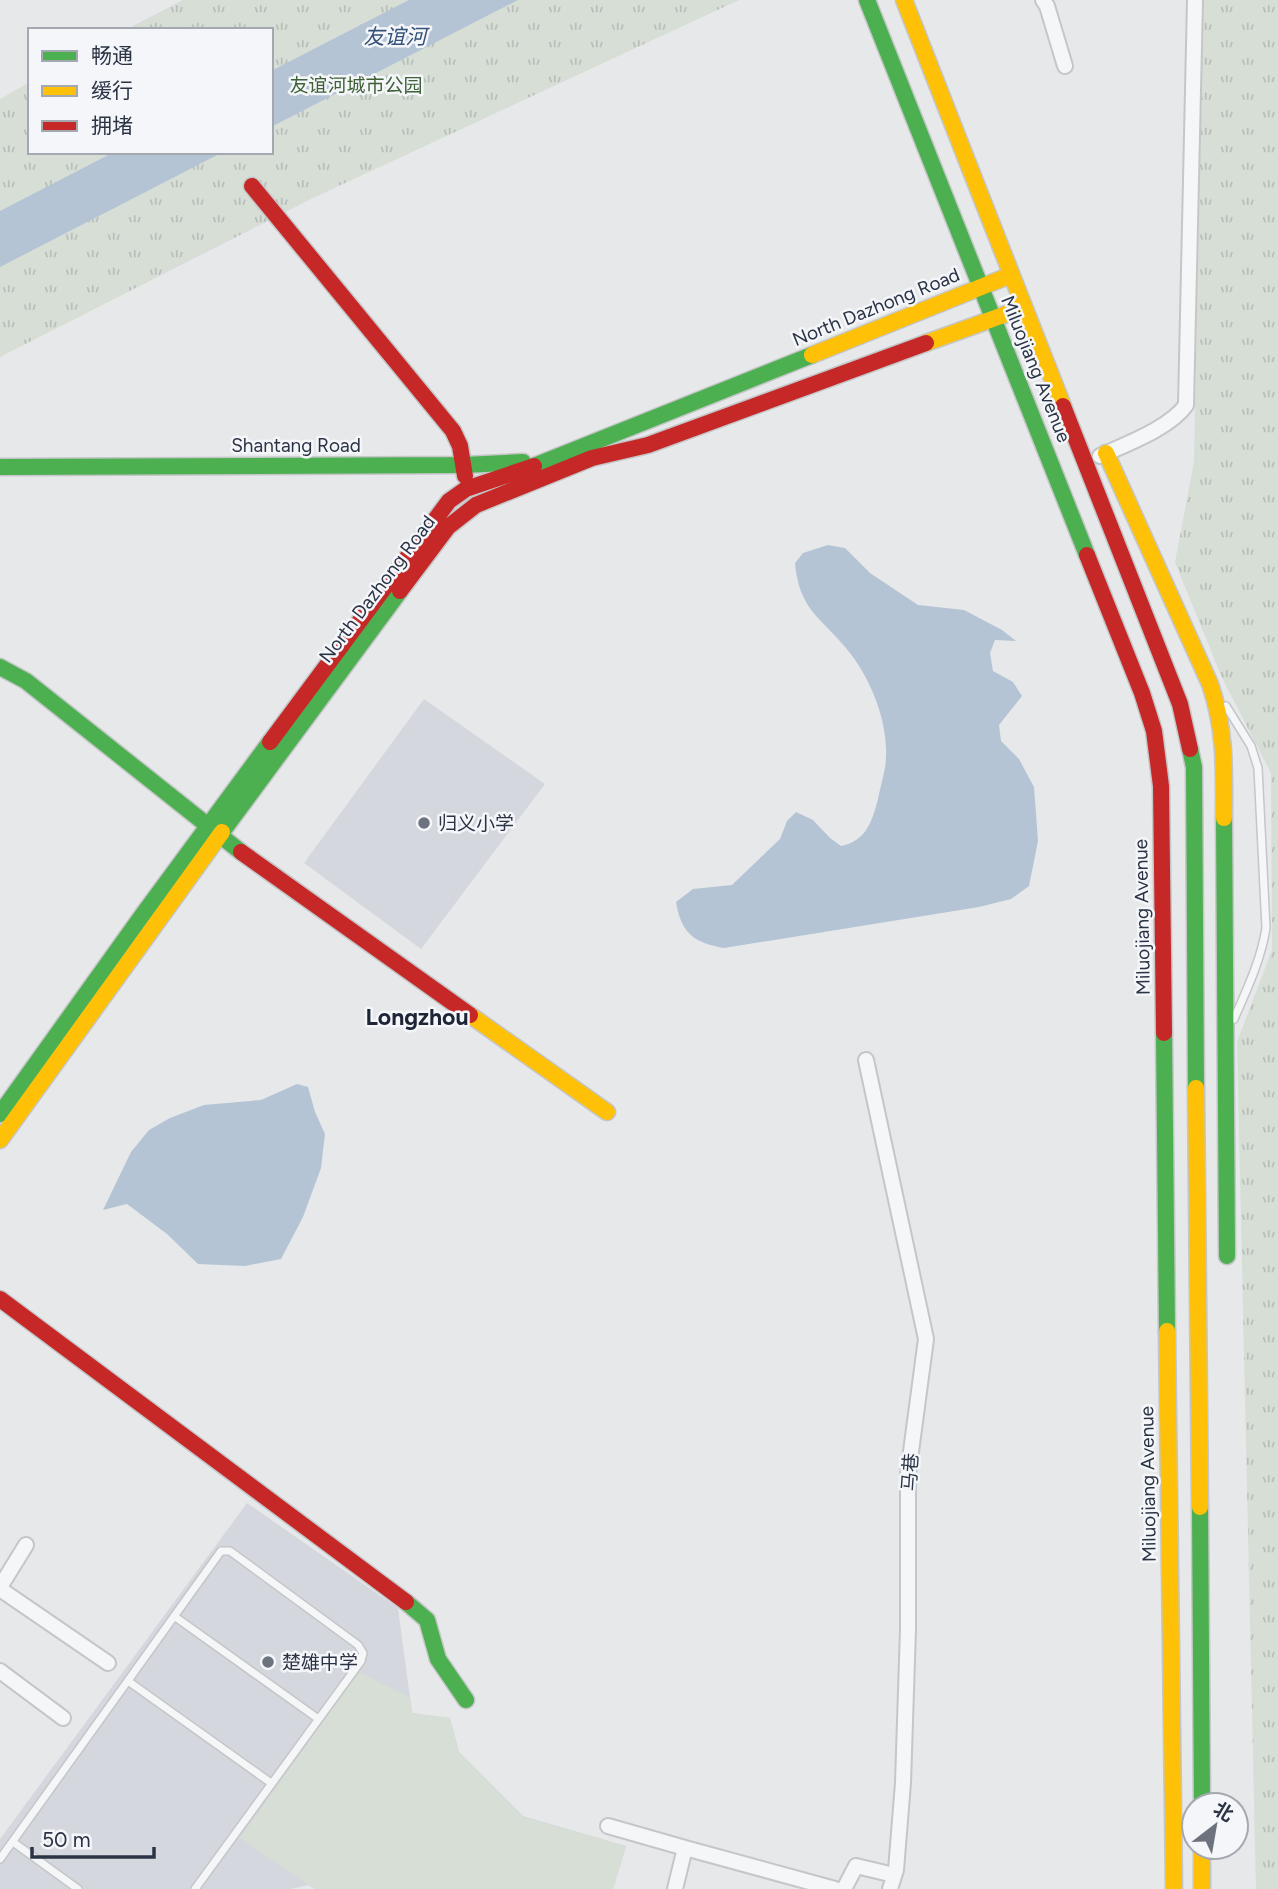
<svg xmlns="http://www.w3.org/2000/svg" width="1278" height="1889" font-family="Figtree,'Noto Sans SC',sans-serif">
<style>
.built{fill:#d4d7dd}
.grass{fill:#d6ded6}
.park{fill:url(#park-tufts)}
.water{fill:#b4c4d5}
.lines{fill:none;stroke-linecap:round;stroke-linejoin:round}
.lane-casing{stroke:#c4c6c8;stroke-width:10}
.street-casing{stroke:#c4c6c8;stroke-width:18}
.fast-casing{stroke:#c4c6c8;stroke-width:19}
.slow-casing{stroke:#c4c6c8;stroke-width:19}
.jam-casing{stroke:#c4c6c8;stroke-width:19}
.lane{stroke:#f5f6f7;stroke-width:7}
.street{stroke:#f5f6f7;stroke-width:14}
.fast{stroke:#4caf50;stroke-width:16}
.slow{stroke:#ffc107;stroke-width:16}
.jam{stroke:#c62828;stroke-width:16}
.poi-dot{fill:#6c737f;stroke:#f4f6f9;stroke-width:2.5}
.labels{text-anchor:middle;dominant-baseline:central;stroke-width:5;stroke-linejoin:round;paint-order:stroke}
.park-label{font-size:19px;fill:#3f6138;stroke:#f4f6f9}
.street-label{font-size:19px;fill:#2b3445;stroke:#f4f6f9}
.poi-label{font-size:19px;fill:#2b3445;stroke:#f4f6f9;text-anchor:start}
.water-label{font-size:21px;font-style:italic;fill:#34527a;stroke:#f4f6f9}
.quarter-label{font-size:23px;font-weight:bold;fill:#1d2536;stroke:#f4f6f9}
</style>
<defs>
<pattern id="park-tufts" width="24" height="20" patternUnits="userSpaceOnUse" patternTransform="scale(1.75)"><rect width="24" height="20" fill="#d6ded6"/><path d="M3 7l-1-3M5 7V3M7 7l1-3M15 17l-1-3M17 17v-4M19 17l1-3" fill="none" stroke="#b8bfb9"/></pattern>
</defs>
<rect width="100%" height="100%" fill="#e6e8ea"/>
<!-- built -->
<path class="built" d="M424,699L545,784L421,949L304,863Z
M247,1503L398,1608L412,1713L450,1718L459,1752L523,1816L626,1846L613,1889H315L308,1885L291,1889H0V1839Z"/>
<!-- grass -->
<path class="grass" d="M359,1672L410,1698L412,1713L450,1718L459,1752L523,1817L626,1846L613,1889H315L240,1838Z"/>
<!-- park -->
<path class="park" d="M183,0H739L313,198L0,357V99L30,82V152H271V30H125Z
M1203,0H1278V1889H1256L1237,1042L1272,950L1271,773L1222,678L1175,562L1194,462Z"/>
<!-- water -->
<path class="water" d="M409,0H518L271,127V71Z
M114,152H223L0,267V211Z
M828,545L845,548L870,573L918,605L964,610L1002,630L1016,641L995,640L990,653L993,671L1013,682L1022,696L999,725L1001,741L1019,759L1034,787L1038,841L1029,886L1011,899L979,907L724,948C694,943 681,933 676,902L693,889L732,885L780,839L787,821L796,812L813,820L830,838L841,846C866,841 872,822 878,799C880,789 883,778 885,768C891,727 872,679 846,648C820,617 799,609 795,563L803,553Z
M297,1084L308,1087L315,1112L325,1134L321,1168L303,1217L281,1259L245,1266L198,1264L167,1234L127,1204L103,1210L131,1152L149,1130L170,1118L204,1105L261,1100Z"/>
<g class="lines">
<!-- lane casing -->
<g class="lane-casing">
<path id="lane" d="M1226,706L1251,746L1258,768L1266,928C1261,960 1247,989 1234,1019
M174,1616L317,1718
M128,1681L271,1783
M13,1842L78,1889
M0,1859L221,1551H230L358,1645L363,1653L361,1661L195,1889"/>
</g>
<!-- street casing -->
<g class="street-casing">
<path id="street" d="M1043,0L1047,6L1065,66
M1100,456C1126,444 1170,428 1186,405L1195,0
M866,1060L926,1339L908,1474V1629L903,1783L896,1870L890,1889
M0,1587L26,1545
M0,1589L108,1663
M0,1671L63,1718
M608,1826L685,1848L675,1889
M685,1848L835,1889
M844,1889L856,1866L894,1875"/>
</g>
<!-- fast casing -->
<g class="fast-casing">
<path id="fast" d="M867,0L1087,555
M534,466L812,355
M0,467L464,465L523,462
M0,667L26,681L241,852
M1190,749L1194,767L1196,1088
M1224,818L1227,1256
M222,832L400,591
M1164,1033L1167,1331
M0,1114L144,913L270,742
M1200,1507L1202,1805
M406,1602L427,1620L438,1659L466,1700"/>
</g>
<!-- slow casing -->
<g class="slow-casing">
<path id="slow" d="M904,0L1063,406
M926,343L1023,308
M812,355L1011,275
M1106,453L1210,684C1226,731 1224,770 1224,818
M470,1015L607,1112
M1196,1088L1200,1507
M0,1140L222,832
M1167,1331L1174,1889
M1202,1847V1889"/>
</g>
<!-- jam casing -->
<g class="jam-casing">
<path id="jam" d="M252,186L453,431L460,446L465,476
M1063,406L1180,704L1190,749
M1087,555L1142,693L1154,731L1161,786L1164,1033
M400,591L448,527L476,505L592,458L648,445L926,343
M270,742L449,501L466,489L534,466
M241,852L470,1015
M0,1299L406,1602"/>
</g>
<!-- lane -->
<use href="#lane" class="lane"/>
<!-- street -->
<use href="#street" class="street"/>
<!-- fast -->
<use href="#fast" class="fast"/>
<!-- slow -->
<use href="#slow" class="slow"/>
<!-- jam -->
<use href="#jam" class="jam"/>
</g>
<!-- markers -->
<g class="poi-dot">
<circle cx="424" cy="823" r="7"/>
<circle cx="268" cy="1662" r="7"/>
</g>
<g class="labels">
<!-- park labels -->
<g class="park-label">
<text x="356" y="85">友谊河城市公园</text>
</g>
<!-- street labels -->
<g class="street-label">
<text transform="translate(876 307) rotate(-22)">North Dazhong Road</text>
<text transform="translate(1036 369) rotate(68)">Miluojiang Avenue</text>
<text x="296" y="445">Shantang Road</text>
<text transform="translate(377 589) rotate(-53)">North Dazhong Road</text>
<text transform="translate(1142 917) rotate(-91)">Miluojiang Avenue</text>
<text transform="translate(910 1472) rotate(-86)">马巷</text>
<text transform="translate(1148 1484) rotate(-91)">Miluojiang Avenue</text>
</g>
<!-- poi labels -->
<g class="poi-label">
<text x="438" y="823">归义小学</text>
<text x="282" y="1662">楚雄中学</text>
</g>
<!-- water labels -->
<g class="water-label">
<text x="395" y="36">友谊河</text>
</g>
<!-- quarter labels -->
<g class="quarter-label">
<text x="417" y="1017">Longzhou</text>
</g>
</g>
<!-- legend -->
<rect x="28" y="28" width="245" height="126" fill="#f4f6f9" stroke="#a4a8b1" stroke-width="2"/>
<rect x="42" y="51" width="35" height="10" fill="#4caf50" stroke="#a4a8b1" stroke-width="2"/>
<text x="91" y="63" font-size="21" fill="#2b3445">畅通</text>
<rect x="42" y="86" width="35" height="10" fill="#ffc107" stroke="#a4a8b1" stroke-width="2"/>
<text x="91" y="98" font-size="21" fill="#2b3445">缓行</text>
<rect x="42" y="121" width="35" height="10" fill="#c62828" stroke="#a4a8b1" stroke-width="2"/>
<text x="91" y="133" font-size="21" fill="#2b3445">拥堵</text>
<!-- north arrow -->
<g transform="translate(1215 1826) rotate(31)"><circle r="33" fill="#f4f6f9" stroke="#a4a8b1" stroke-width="2"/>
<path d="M0-5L12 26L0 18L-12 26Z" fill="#6c737f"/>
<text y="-10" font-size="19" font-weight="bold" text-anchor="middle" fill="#2b3445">北</text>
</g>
<!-- scale -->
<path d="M32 1847v10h122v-10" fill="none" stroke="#2b3445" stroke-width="3.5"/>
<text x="42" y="1847" font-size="21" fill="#2b3445" stroke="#f4f6f9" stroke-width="5" paint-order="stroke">50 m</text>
</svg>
